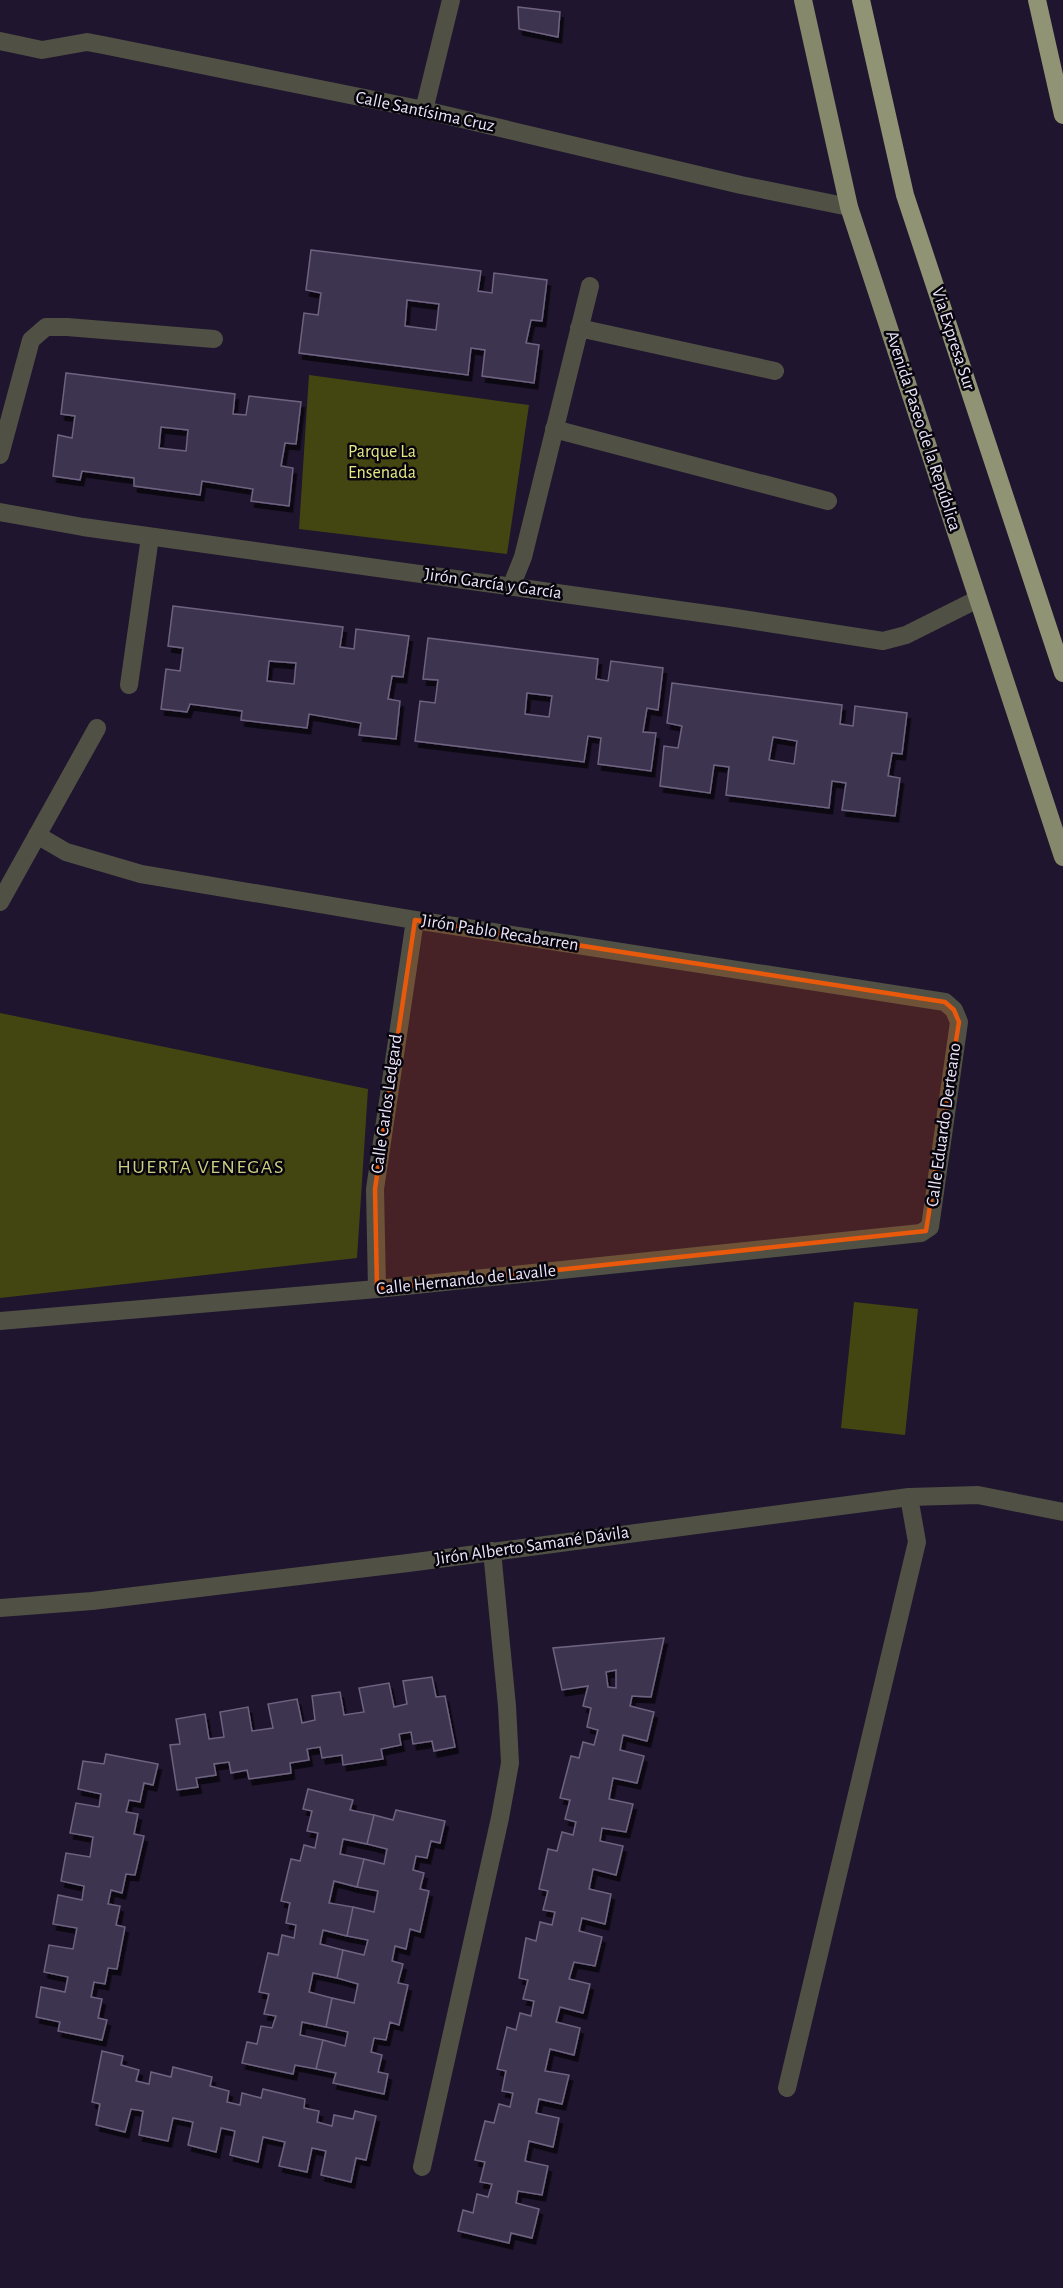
<svg xmlns="http://www.w3.org/2000/svg" width="1063" height="2288" font-family="'Alegreya Sans',sans-serif">
<style>
.green{fill:#444612}
.building{fill:#3e344f;stroke:#6e6381;stroke-width:1.5;fill-rule:evenodd;filter:url(#shadow)}
.lines{fill:none;stroke-linecap:round;stroke-linejoin:round}
.service{stroke:#505144;stroke-width:18}
.minor{stroke:#505144;stroke-width:18}
.primary{stroke:#86886c;stroke-width:18}
.trunk{stroke:#909374;stroke-width:18}
.marked{fill:#e8590c;fill-opacity:0.2;stroke:#e8590c;stroke-width:4.5;stroke-linejoin:round}
.labels{text-anchor:middle;dominant-baseline:central;stroke-width:5;stroke-linejoin:round;paint-order:stroke}
.street-label{font-size:18px;fill:#eae4f6;stroke:#07040d}
.park-label{font-size:18px;fill:#e4ea83;stroke:#07040d}
.neighbourhood-label{font-size:20px;letter-spacing:1.5px;fill:#c9cf81;stroke:#07040d}
</style>
<defs>
<filter id="shadow"><feDropShadow dx="3.5" dy="6" stdDeviation="0" flood-color="#0009"/></filter>
</defs>
<rect width="100%" height="100%" fill="#1f152e"/>
<!-- green -->
<path class="green" d="M309,375L529,405L507,554L299,529Z
M0,1013L368,1089L357,1258L0,1298Z
M854,1302L918,1309L905,1435L841,1428Z"/>
<!-- building -->
<path class="building" d="M518,7L560,12L558,37L519,29Z
M311,250L481,271L478,291L492,293L494,273L547,280L542,321L531,320L526,343L539,345L534,383L482,376L485,350L471,348L468,375L299,353L304,313L318,315L321,293L306,290ZM407,300L439,304L436,330L405,326Z
M66,373L235,394L233,414L246,415L249,396L301,402L296,444L285,443L281,466L293,468L289,506L251,501L253,489L202,481L200,495L134,486V478L82,471L80,480L53,476L58,435L72,438L75,416L61,414ZM161,427L188,430L186,451L159,448Z
M173,606L343,627L340,647L354,649L356,629L409,636L403,677L392,676L388,699L400,701L396,739L359,735L361,723L309,714L307,728L241,720L242,711L190,704L187,712L161,709L166,669L180,671L183,648L168,646ZM269,661L296,663L294,684L267,681Z
M428,638L598,659L596,679L608,681L611,661L663,668L658,710L647,708L643,732L656,733L651,771L598,764L601,738L588,736L584,762L415,741L420,701L435,703L438,680L423,679ZM527,693L552,696L549,717L525,714Z
M672,683L842,705L840,724L853,726L855,706L907,713L902,754L892,753L888,776L900,778L895,816L842,810L846,783L832,781L829,808L726,795L729,767L714,765L710,793L660,786L664,746L678,748L682,726L667,723ZM773,737L797,741L794,764L769,760Z
M664,1638L651,1697L632,1696L630,1706L654,1712L647,1741L623,1735L620,1750L644,1756L637,1783L613,1778L609,1799L633,1804L626,1832L602,1828L600,1841L623,1846L616,1875L593,1869L589,1889L611,1894L605,1924L582,1918L579,1931L602,1937L595,1966L574,1962L569,1979L590,1984L583,2013L560,2007L556,2022L580,2028L574,2055L550,2049L545,2071L569,2075L562,2104L539,2099L536,2113L559,2118L553,2147L529,2141L525,2161L548,2166L542,2195L518,2191L516,2203L539,2209L532,2238L511,2233L509,2243L458,2231L463,2210L473,2213L477,2194L488,2197L492,2184L480,2182L485,2162L475,2160L485,2121L494,2123L499,2104L510,2107L513,2093L502,2091L506,2071L497,2069L507,2027L516,2030L520,2013L531,2016L534,2001L523,1999L528,1980L519,1978L526,1938L536,1941L540,1922L552,1925L555,1912L543,1910L548,1891L539,1889L548,1849L557,1851L562,1832L573,1835L576,1822L565,1819L570,1800L560,1798L571,1756L579,1758L583,1742L594,1745L598,1730L587,1727L591,1708L583,1706L588,1686L562,1690L553,1648ZM616,1670V1688L608,1687L606,1672Z
M432,1677L436,1697L445,1696L455,1747L434,1751L432,1741L413,1744L411,1732L399,1734L401,1745L381,1749L383,1759L343,1765L342,1755L322,1758L320,1747L307,1749L309,1760L290,1763L291,1773L249,1779L247,1770L231,1773L229,1762L214,1764L216,1775L196,1778L198,1787L177,1790L170,1745L180,1744L176,1719L205,1714L209,1739L224,1737L220,1712L248,1707L252,1731L273,1728L268,1704L297,1699L302,1723L315,1720L312,1696L340,1692L344,1715L364,1712L359,1688L389,1683L394,1707L407,1704L403,1681Z
M106,1754L158,1764L153,1785L144,1783L140,1802L129,1800L126,1812L138,1814L134,1834L144,1836L135,1875L126,1874L122,1893L111,1890L108,1904L120,1906L116,1925L125,1927L117,1969L108,1968L105,1984L94,1982L91,1997L102,1999L98,2018L107,2020L102,2040L58,2031L60,2022L36,2017L41,1987L65,1992L68,1977L44,1972L49,1945L73,1949L77,1928L53,1924L58,1895L82,1900L84,1886L61,1881L66,1853L90,1857L93,1837L70,1833L76,1803L99,1807L101,1794L78,1789L83,1761L104,1764Z
M308,1789L353,1800L350,1810L374,1815L367,1844L343,1839L340,1854L364,1859L357,1887L334,1881L329,1903L353,1907L347,1936L323,1930L320,1944L343,1950L337,1978L313,1973L309,1992L332,1998L326,2027L302,2022L300,2035L323,2040L316,2069L295,2065L293,2074L242,2063L247,2042L257,2044L261,2026L272,2028L276,2016L264,2014L269,1994L259,1992L268,1953L278,1955L282,1935L294,1938L296,1925L286,1923L290,1903L281,1901L291,1859L300,1861L304,1845L315,1848L318,1833L307,1831L312,1811L303,1809Z
M396,1810L445,1821L440,1843L431,1841L427,1858L416,1856L413,1870L424,1873L420,1889L429,1891L420,1932L410,1929L406,1949L395,1946L392,1961L403,1964L398,1983L408,1985L399,2025L390,2022L386,2040L374,2038L371,2052L382,2055L378,2072L388,2074L384,2094L333,2083L336,2073L316,2069L323,2040L345,2046L348,2032L326,2027L332,1998L354,2003L358,1984L337,1978L343,1950L364,1955L368,1940L347,1936L353,1907L374,1912L378,1891L357,1887L364,1859L384,1864L387,1849L367,1844L374,1815L393,1820Z
M102,2051L123,2056L121,2065L139,2070L136,2081L149,2084L151,2072L171,2077L173,2067L212,2077L210,2086L229,2091L227,2102L240,2105L242,2093L261,2098L263,2089L305,2099L304,2108L319,2111L317,2122L332,2126L334,2115L353,2119L355,2111L376,2116L366,2160L356,2158L351,2182L321,2175L326,2151L312,2148L307,2172L279,2166L285,2142L263,2137L258,2162L230,2155L235,2131L221,2128L216,2152L188,2145L193,2122L173,2118L168,2141L139,2135L143,2111L131,2109L125,2132L96,2125L100,2104L92,2102Z"/>
<g class="lines">
<!-- service -->
<path class="service" d="M579,328L775,371
M554,429L828,501
M511,587L523,557L590,286
M129,685L150,537
M787,2088L917,1542L909,1497"/>
<!-- minor -->
<path class="minor" d="M0,41L42,50L87,42L103,45L424,110L741,185L849,207
M424,110L451,0
M0,455L31,340L46,327H67L214,339
M0,512L83,527L729,617L883,641L906,635L978,599
M0,902L97,728
M377,1289L375,1189L415,920
M0,1321L377,1289L921,1233L930,1227L959,1022L954,1010L945,1002L415,920L141,874L66,852L37,835
M0,1608L92,1601L408,1563L909,1497L978,1495L1063,1512
M422,2167L500,1818L510,1763L507,1706L492,1551"/>
<!-- primary -->
<path class="primary" d="M803,0L849,207L1063,857"/>
<!-- trunk -->
<path class="trunk" d="M861,0L905,195L1063,673
M1037,0L1063,115"/>
</g>
<!-- marked area -->
<path class="marked" d="M415,920L945,1002L954,1010L959,1022L926,1231L377,1289L375,1189Z"/>
<g class="labels">
<!-- street labels -->
<g class="street-label">
<text transform="translate(425 112) rotate(12)">Calle Santísima Cruz</text>
<text transform="translate(953 339) rotate(72)">Via Expresa Sur</text>
<text transform="translate(923 431) rotate(72)">Avenida Paseo de la República</text>
<text transform="translate(493 584) rotate(8)">Jirón García y García</text>
<text transform="translate(500 933) rotate(9)">Jirón Pablo Recabarren</text>
<text transform="translate(387 1104) rotate(-82)">Calle Carlos Ledgard</text>
<text transform="translate(944 1125) rotate(-82)">Calle Eduardo Derteano</text>
<text transform="translate(466 1280) rotate(-6)">Calle Hernando de Lavalle</text>
<text transform="translate(532 1546) rotate(-8)">Jirón Alberto Samané Dávila</text>
</g>
<!-- park labels -->
<g class="park-label">
<text x="382" y="452">Parque La<tspan x="382" dy="21">Ensenada</tspan></text>
</g>
<!-- neighbourhood labels -->
<g class="neighbourhood-label">
<text x="201" y="1167">HUERTA VENEGAS</text>
</g>
</g>
</svg>
